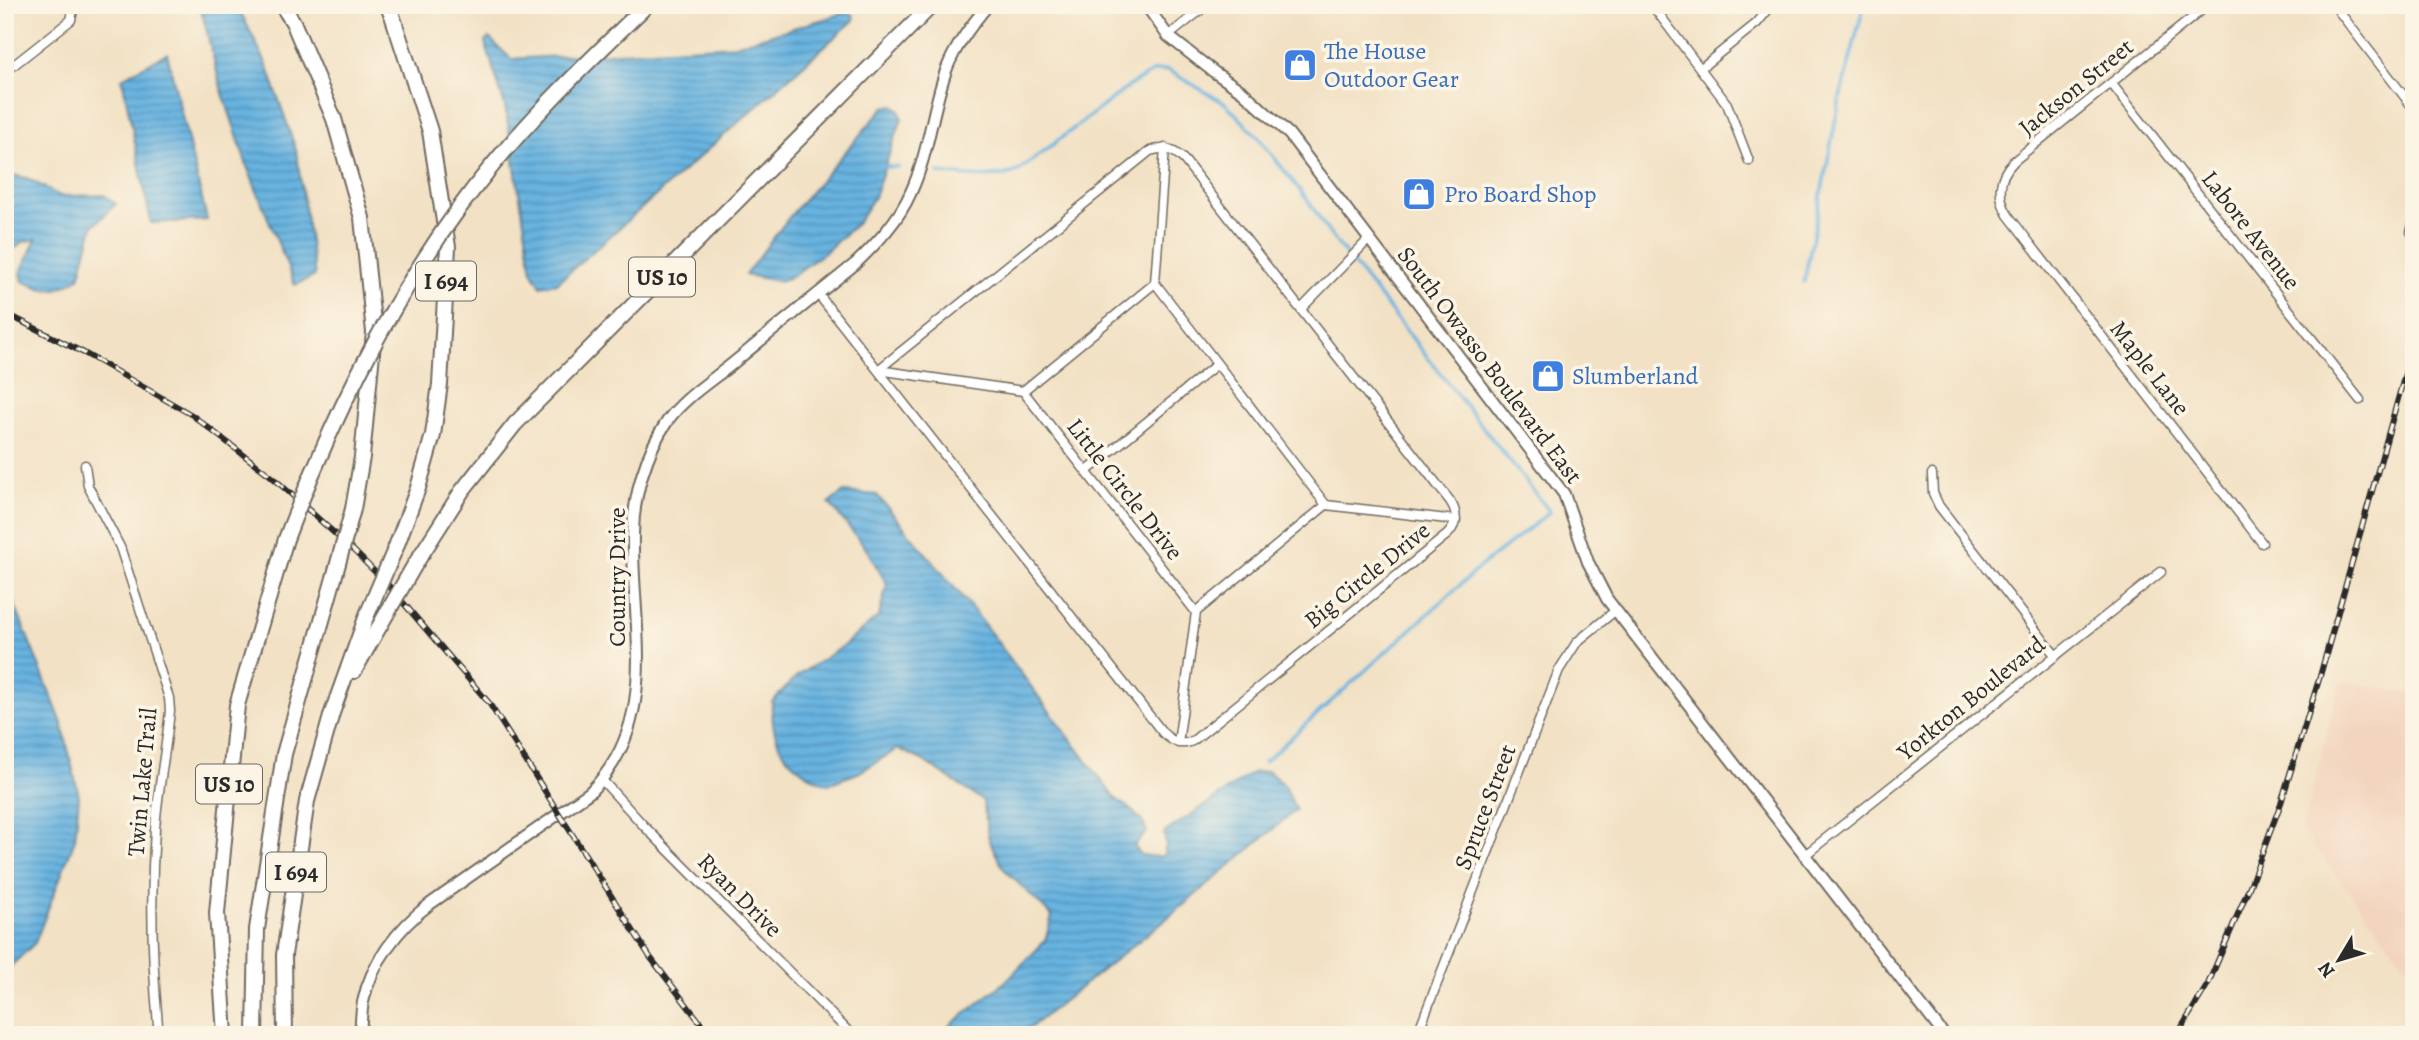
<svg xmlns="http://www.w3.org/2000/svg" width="2419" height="1040" font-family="Alegreya,serif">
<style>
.built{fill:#f3d4be}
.water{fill:url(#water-rules);stroke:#496f86;stroke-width:2}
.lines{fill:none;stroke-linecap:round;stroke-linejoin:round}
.stream{stroke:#67b3e0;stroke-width:3.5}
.street-casing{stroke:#716b61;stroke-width:11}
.secondary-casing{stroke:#716b61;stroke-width:14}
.highway-casing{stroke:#716b61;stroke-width:18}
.street{stroke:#fff;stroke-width:8}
.secondary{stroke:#fff;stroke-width:10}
.highway{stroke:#fff;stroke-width:14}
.rail-casing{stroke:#2b2b2b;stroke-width:6}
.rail{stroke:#fcf5e5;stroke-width:3.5;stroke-dasharray:10;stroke-linecap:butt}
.highway-bridge-casing{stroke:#716b61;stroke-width:18;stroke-linecap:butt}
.highway-bridge{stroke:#fff;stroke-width:14}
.labels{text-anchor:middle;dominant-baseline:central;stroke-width:7;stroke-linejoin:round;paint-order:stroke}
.shield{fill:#fcf5e5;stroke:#6a6863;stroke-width:2}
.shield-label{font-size:23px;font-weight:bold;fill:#2b2b2b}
.shop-label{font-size:24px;fill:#366cbe;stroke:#fcf5e5;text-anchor:start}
.street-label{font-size:24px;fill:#2b2b2b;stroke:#fcf5e5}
</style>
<defs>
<pattern id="water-rules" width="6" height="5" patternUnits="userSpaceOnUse" patternTransform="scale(1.75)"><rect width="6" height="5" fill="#67b3e0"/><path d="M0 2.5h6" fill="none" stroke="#5592b6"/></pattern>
</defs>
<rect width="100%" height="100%" fill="#fcf5e5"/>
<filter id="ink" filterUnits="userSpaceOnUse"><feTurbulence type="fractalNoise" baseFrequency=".0143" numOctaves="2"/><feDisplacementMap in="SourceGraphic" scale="14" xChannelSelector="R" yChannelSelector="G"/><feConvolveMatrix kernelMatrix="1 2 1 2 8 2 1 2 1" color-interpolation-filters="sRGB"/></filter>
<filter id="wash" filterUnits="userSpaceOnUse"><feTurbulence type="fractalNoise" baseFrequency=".00686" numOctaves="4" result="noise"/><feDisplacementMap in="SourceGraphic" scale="28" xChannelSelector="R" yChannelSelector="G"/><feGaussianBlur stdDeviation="1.57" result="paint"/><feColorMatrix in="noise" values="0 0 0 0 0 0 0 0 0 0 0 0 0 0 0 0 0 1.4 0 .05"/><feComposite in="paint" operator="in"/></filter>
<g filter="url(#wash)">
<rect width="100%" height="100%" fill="#f2e1c4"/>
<!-- built -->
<path class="built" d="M2340,681L2414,693V976L2302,831Z"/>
<!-- water -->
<path class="water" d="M200,5H237L267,65L296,150L315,276L295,285L248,169L220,84Z
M841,14H853L854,20L557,283L541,286L532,271L505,106L485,42L489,38L511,59L735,45Z
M167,53L207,220L151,223L122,78Z
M893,105L899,109L902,118L874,197L858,222L825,252L791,277L779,281L745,275L791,215L884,107Z
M7,174L27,178L60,196L104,195L116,204L93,226L79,278C56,293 48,293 23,281L21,272L36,239L23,242L5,256V177Z
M844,492L877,495L975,612L1114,797C1126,807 1143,817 1147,832L1134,846L1141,855L1159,857L1164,855L1166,844L1164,833L1254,772L1268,771L1284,785L1296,810L1181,907L1021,1035H957L952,1032L938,1035L1005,982L1045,941L1052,916L1003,868L989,840L983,801L922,760L898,749L858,773L828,784C788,769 770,744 772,702L797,676L843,646L879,616L887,584L865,547L829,503Z
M5,560L12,598L62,723L79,796L75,839L35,943L5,972Z"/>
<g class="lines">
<!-- stream -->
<path class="stream" d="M885,167H898
M938,173C964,175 992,181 1018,171L1132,84L1154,71L1168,70L1226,104L1258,137L1309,202L1329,233L1550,512L1481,566L1264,762
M1804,282L1840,98L1864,5"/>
</g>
</g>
<g filter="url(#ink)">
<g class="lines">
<!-- street casing -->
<g class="street-casing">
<path id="street" d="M1652,5L1727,104L1749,161
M2208,5L2014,161C1998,177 1997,196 2008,215L2262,543
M2334,5L2414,109
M1168,36L1207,5
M1701,68L1757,23L1772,5
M5,72L71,20L73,10L70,5
M2111,83L2360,400
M1165,148L1155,283L1326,505
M2411,232L2414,221
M818,294L1163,733C1173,742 1182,747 1194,740L1448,534C1458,523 1458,513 1450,501L1185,161C1175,150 1165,146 1150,151L878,370
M1301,309L1369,239
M878,370L1023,391L1196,612
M1023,391L1155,283
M85,465L88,486L120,547L169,698L170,711C166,750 158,789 155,829C150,898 152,966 159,1035
M1087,471L1217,364
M1932,474L1933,493L1939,506L2055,655
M1178,743L1196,612L1326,505L1456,520
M602,780L644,826L852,1035
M1805,855L2161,572
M1417,1035L1559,670L1577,642L1616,610"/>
</g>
<!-- secondary casing -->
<g class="secondary-casing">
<path id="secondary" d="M1146,5L1168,36L1214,72L1243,92L1289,134L1564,494L1588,562L1607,599L1944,1035
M360,1035C361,1024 361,1012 363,1002C371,963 399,927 430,904L590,792C662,721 631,624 633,535C633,496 646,452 668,420C684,398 711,381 732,364C773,330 814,297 855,264C877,243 899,220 911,192C929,153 932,108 947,68C956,45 972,24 988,5"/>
</g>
<!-- highway casing -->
<g class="highway-casing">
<path id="highway" d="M282,5L293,22L334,119L362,218L374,332L362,457L353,509
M387,5L392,15L430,131L448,247L440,384L433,435L418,488L396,547
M414,566L462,491L515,424L932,5
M354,671L379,627
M225,1035L217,913L237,705L286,539
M255,1035L257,929L284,754L334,578
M285,1035L284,955L307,801L332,713L367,615"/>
</g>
<!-- street -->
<use href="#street" class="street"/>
<!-- secondary -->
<use href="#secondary" class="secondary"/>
<!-- highway -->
<use href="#highway" class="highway"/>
<!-- rail casing -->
<g class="rail-casing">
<path id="rail" d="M5,313L84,353L192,415L271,476L353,550L389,586L489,703L650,957L710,1035
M2177,1035L2208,984L2249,888L2281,803L2320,676L2414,342"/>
</g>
<!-- rail -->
<use href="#rail" class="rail"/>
<!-- highway-bridge casing -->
<g class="highway-bridge-casing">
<path id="highway-bridge" d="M286,539C331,421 385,310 460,207C514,133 581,68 647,5
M334,578L353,509
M367,615L396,547
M379,627L414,566"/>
</g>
<!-- highway-bridge -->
<use href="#highway-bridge" class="highway-bridge"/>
</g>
</g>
<!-- icons -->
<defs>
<g id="shop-square" transform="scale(1.75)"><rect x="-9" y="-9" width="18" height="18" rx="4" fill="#3f7fe0" stroke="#fcf5e5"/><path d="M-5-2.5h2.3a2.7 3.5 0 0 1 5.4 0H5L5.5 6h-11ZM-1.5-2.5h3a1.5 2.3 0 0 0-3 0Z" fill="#fff"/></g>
</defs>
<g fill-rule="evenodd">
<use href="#shop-square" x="1300" y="65"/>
<use href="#shop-square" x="1419" y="194"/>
<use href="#shop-square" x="1548" y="376"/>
</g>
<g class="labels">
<!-- shield labels -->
<g class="shield">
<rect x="629" y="257.5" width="66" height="39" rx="5"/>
<rect x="416" y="261.5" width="60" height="39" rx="5"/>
<rect x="196" y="764.5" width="66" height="39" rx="5"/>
<rect x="266" y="852.5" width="60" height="39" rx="5"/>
</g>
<g class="shield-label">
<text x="662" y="277">US 10</text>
<text x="446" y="281">I 694</text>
<text x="229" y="784">US 10</text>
<text x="296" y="872">I 694</text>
</g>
<!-- shop labels -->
<g class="shop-label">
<text x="1324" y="51">The House<tspan x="1324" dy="28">Outdoor Gear</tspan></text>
<text x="1444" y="194">Pro Board Shop</text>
<text x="1572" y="376">Slumberland</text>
</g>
<!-- street labels -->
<g class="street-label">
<text transform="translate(2076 87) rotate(-39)">Jackson Street</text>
<text transform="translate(2251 230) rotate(52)">Labore Avenue</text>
<text transform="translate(1490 365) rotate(53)">South Owasso Boulevard East</text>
<text transform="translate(2150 368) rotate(52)">Maple Lane</text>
<text transform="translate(1125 489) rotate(52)">Little Circle Drive</text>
<text transform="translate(1367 575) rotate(-39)">Big Circle Drive</text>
<text transform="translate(617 577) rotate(-90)">Country Drive</text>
<text transform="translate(1971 698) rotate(-39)">Yorkton Boulevard</text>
<text transform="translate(142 782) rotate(-85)">Twin Lake Trail</text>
<text transform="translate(1485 807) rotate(-69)">Spruce Street</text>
<text transform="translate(740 895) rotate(45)">Ryan Drive</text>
</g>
</g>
<!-- margin -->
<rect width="2419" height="1040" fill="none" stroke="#fcf5e5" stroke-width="28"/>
<!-- north arrow -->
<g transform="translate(2339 960) rotate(232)" stroke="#fcf5e5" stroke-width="5" paint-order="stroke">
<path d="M0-5L12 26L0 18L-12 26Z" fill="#2b2b2b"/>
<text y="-10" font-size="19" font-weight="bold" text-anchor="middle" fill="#2b2b2b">N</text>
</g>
</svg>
